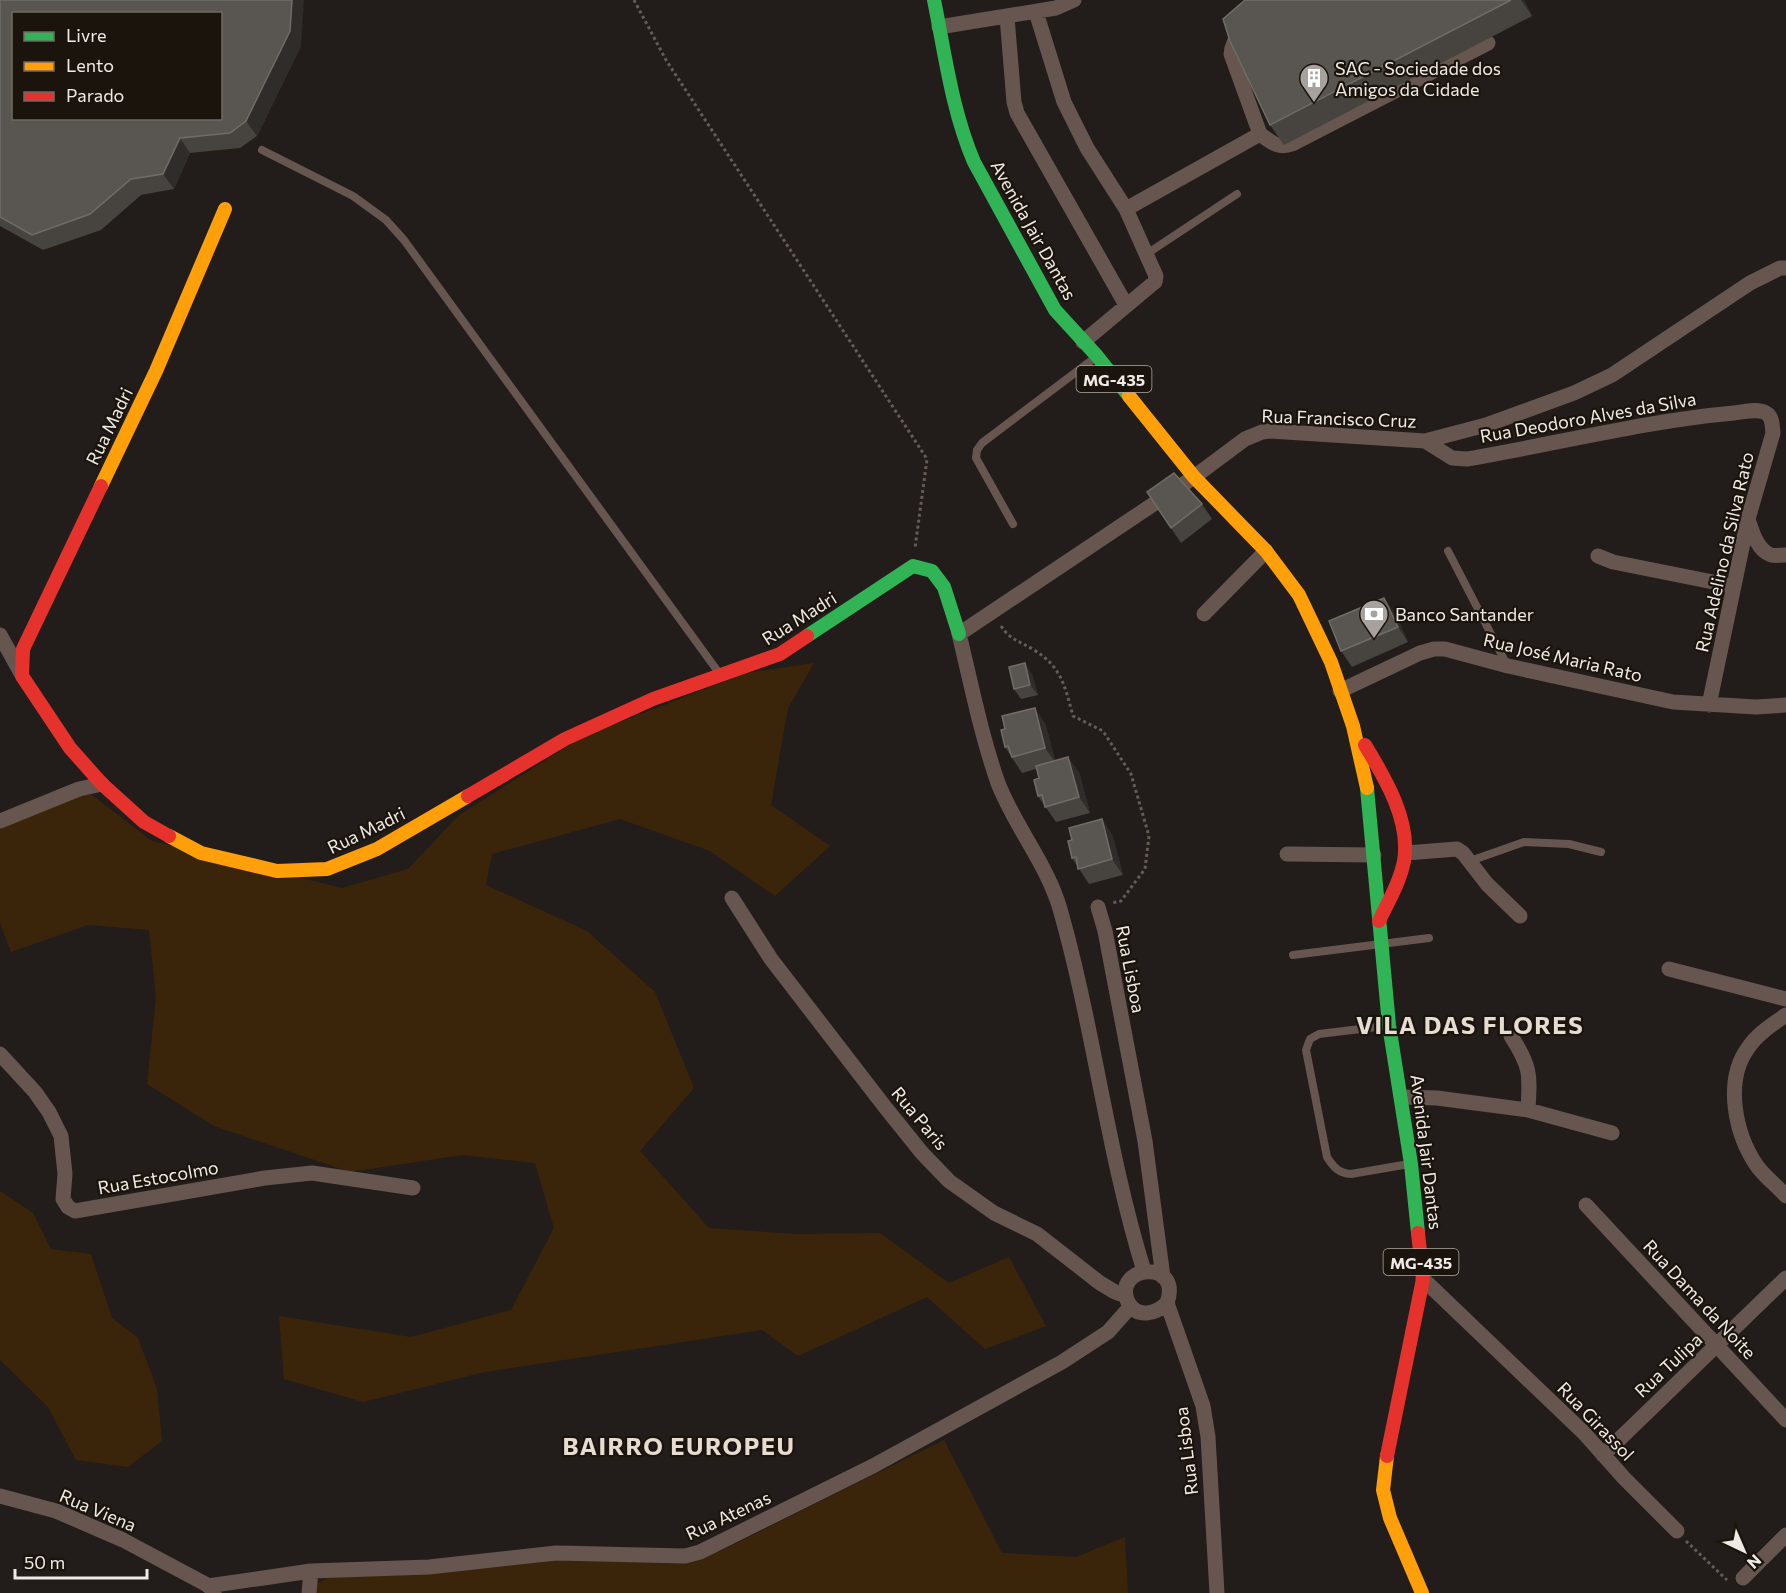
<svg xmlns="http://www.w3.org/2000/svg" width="1786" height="1593" font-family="Commissioner,sans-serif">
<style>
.green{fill:#3b250a}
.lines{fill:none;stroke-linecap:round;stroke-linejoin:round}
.path{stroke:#675b56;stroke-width:3;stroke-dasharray:3 3;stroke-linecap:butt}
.lane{stroke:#67554f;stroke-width:8}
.street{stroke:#67554f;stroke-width:15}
.fast{stroke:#30b455;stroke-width:14}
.slow{stroke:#ff9f0a;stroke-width:14}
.jam{stroke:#e5322d;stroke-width:14}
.wall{fill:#47433f}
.shaded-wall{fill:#302c29}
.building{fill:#595551;stroke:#706c68;stroke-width:1.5;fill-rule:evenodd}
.labels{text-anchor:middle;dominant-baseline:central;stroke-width:4.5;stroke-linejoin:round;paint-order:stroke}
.shield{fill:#1b140d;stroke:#afaaa4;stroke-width:1.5}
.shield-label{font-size:16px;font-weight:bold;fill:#efeae5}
.poi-label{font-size:18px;fill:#efeae5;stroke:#1b140d;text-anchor:start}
.street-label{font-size:18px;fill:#efeae5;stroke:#1b140d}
.district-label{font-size:24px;font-weight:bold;letter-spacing:1.5px;fill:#e6dcd1;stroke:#1b140d}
</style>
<rect width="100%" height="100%" fill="#221d1a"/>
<!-- green -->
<path class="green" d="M814,663L788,708L771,805L830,846L775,896L710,851L620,819L492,854L486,885L587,931L655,992L694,1088L640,1151L709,1228L796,1234L880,1233L949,1283L1009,1257L1046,1326L985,1349L927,1297L798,1356L762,1330L485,1372L363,1402L284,1379L279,1316L411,1337L511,1310L554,1228L535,1163L462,1155L350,1172L214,1126L147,1084L156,998L149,930L88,925L11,952L0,923V822L79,785L152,841L342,888L408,869L458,816L582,737L746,673Z
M0,1191L33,1213L51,1249L91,1254L112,1318L138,1338L157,1389L162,1441L128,1467L76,1460L48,1407L0,1360Z
M944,1440L1002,1553L1076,1557L1125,1537L1128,1593H315L313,1586L341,1570L436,1564L568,1545L718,1552Z"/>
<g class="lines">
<!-- path -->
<path class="path" d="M634,0L666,60L927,459L915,548
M1001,626C1011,641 1020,641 1034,650C1062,667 1065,687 1073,716L1103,731L1131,774L1149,836L1145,869L1121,901L1111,903
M1686,1541L1727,1580"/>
<!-- lane -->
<path class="lane" d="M262,150L353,196L386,220L404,240L719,673
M1148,253L1237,194
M1013,524L976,458L977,450L982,443L1096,357
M1448,551L1507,665
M1470,861L1524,842L1569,844L1601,852
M1293,955L1429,938
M1385,1026L1319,1034L1310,1039L1306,1050L1327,1157C1334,1168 1339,1173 1351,1174L1409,1164"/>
<!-- street -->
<path class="street" d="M1036,12L1064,102L1087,148L1126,209L1156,276L1155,282L1150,286L1083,342
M1007,17L1014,102L1017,113L1126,305
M939,27L1056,8L1074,0
M1260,134C1271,142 1278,149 1292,144L1488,43
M1126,209L1260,134L1231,54C1232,33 1258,15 1272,0
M1425,441L1452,458L1467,459C1556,444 1644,421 1734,413C1743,412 1758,408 1766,413C1773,417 1772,426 1773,433L1748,519L1709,705
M1748,519C1752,531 1757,550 1771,555C1775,556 1782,555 1786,555
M1598,556L1613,562L1733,586
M1204,614L1266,551
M0,635L21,673
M1340,691L1420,653L1434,649H1445L1508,666L1673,702L1756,707L1786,705
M0,821L79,789L102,784
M1406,853L1457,849L1463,853L1487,884L1520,916
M1287,854L1374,855
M732,898L771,959L885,1107L922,1153L949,1181L994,1213L1037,1234L1100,1283L1115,1292L1126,1296
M1098,907L1105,931L1145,1141L1163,1277
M1669,969L1786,999
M1786,1015C1773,1024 1757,1034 1748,1048C1724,1081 1735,1134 1757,1166C1765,1177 1777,1186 1786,1196
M1511,1036C1531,1067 1530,1074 1528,1110
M0,1054L35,1092L49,1112L61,1136L65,1174L63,1199L68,1207L75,1211L265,1178L312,1173L413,1188
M1402,1097L1437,1098L1528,1110L1612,1133
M1586,1205L1786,1420
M1144,1271C1107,1152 1094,1028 1060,909C1047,864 1015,827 998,783C981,735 971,683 959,634L1194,477L1245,439L1262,432L1270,431L1425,441L1486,425L1574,393L1612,375L1750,283L1780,268H1786
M1423,1279L1584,1433L1624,1478L1677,1531
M1167,1303C1156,1314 1137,1319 1128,1302C1111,1266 1183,1257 1167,1303L1203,1406L1208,1437L1217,1593
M1603,1455L1786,1278
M0,1496L56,1511L123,1540L215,1589
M1743,1578L1786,1535
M208,1586L311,1571L429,1567L556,1553L685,1556L700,1552L873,1466L1062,1362L1108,1332L1131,1306
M309,1593L311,1571"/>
<!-- fast -->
<path class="fast" d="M934,0C945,54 952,111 974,162L1055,310L1097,356L1129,396
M807,636L913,566L932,571L944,587L959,634
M1367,788L1389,1025L1411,1164L1418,1233"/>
<!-- slow -->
<path class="slow" d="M1129,396L1194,477L1266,551L1299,595L1331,662L1353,726L1367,788
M101,486L156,371L225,209
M169,836L201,853L277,871L327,869L377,849L468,796
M1387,1456L1383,1490L1390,1518L1422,1593"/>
<!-- jam -->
<path class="jam" d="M101,486L23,649L22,676L70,748L102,784L144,822L169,836
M1365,745C1385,778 1411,821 1404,861C1400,882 1388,902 1379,921
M468,796L565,739L653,699L780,654L807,636
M1387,1456L1423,1279L1418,1233"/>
</g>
<!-- wall -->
<path class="wall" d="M0,0L301,46L257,136L240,148L190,153L174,189L141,195L101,230L43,250L0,226Z
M1245,0H1524L1532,16L1284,145L1270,125Z
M1202,504L1212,519L1181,543L1171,528Z
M1395,613L1408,642L1352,667L1341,651Z
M1032,674L1038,695L1021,699L1014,689Z
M1045,723L1055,760L1079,772L1090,813L1056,822L1038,796L1039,778L1036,769L1022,773L1005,747Z
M1112,834L1123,875L1089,884L1072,858Z"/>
<!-- shaded-wall -->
<path class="shaded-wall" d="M292,0H304L301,46L257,136L246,121Z
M1521,0H1524L1532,16Z
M180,138L190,153L174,189L163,174Z
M1384,598L1395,613L1408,642L1398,627Z
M1025,663L1032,674L1038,695L1030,685Z
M1035,708L1045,723L1056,763L1045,748Z
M1068,757L1079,772L1090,813L1079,797Z
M1102,819L1112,834L1123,875L1112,859Z"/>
<!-- building -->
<path class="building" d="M0,0H292L290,31L246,121L230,133L180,138L163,174L131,179L90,214L32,235L0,217ZM14,14H220V118H14Z
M1245,0H1511L1270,125L1230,41L1223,19Z
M1174,473L1202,504L1171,528L1147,492Z
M1384,598L1398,627L1341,651L1329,621Z
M1025,663L1030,685L1014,689L1009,667Z
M1035,708L1045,748L1012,757L1008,746L1005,747L1001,730L1005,729L1002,716Z
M1068,757L1079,797L1045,807L1042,795L1038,796L1034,780L1039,778L1036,766Z
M1102,819L1112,859L1078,869L1076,857L1072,858L1068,841L1072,840L1069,828Z"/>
<!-- icons -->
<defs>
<g id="building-pin" transform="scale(1.5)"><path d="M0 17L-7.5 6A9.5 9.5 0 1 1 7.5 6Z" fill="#a7a29e" stroke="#1b140d"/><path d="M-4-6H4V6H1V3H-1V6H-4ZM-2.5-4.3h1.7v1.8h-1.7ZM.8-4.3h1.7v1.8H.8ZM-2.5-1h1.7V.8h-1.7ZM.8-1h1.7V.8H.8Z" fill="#fff"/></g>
<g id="bank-pin" transform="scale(1.5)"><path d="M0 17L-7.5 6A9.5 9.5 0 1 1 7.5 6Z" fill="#a7a29e" stroke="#1b140d"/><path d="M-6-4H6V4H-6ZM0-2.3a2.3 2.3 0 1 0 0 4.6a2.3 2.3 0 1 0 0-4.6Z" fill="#fff"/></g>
</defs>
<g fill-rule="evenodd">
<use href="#building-pin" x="1314" y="78"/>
<use href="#bank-pin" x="1374" y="614"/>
</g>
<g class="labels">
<!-- shield labels -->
<g class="shield">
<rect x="1076.5" y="366" width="75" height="26" rx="4.5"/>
<rect x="1383.5" y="1249" width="75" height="26" rx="4.5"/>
</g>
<g class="shield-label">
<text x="1114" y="379">MG-435</text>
<text x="1421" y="1262">MG-435</text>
</g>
<!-- poi labels -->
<g class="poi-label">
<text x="1335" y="68">SAC - Sociedade dos<tspan x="1335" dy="21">Amigos da Cidade</tspan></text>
<text x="1395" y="614">Banco Santander</text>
</g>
<!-- street labels -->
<g class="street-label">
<text transform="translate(1034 230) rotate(61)">Avenida Jair Dantas</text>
<text transform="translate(1588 417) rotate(-10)">Rua Deodoro Alves da Silva</text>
<text transform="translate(1339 418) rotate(2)">Rua Francisco Cruz</text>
<text transform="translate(109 426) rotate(-64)">Rua Madri</text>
<text transform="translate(1724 552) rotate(-77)">Rua Adelino da Silva Rato</text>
<text transform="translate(799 618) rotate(-32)">Rua Madri</text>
<text transform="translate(1563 657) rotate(13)">Rua José Maria Rato</text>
<text transform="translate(366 830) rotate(-26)">Rua Madri</text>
<text transform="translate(1131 969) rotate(79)">Rua Lisboa</text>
<text transform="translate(920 1118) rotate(50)">Rua Paris</text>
<text transform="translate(1427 1152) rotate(83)">Avenida Jair Dantas</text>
<text transform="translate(158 1177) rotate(-10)">Rua Estocolmo</text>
<text transform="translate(1700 1299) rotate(47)">Rua Dama da Noite</text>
<text transform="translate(1668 1365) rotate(-43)">Rua Tulipa</text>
<text transform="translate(1596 1421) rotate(46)">Rua Girassol</text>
<text transform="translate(1186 1451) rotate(-97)">Rua Lisboa</text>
<text transform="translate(98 1510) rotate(23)">Rua Viena</text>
<text transform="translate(728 1515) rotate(-25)">Rua Atenas</text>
</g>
<!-- district labels -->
<g class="district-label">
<text x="1470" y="1024">VILA DAS FLORES</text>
<text x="679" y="1445">BAIRRO EUROPEU</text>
</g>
</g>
<!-- legend -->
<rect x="12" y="12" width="210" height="108" fill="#1b140d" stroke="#706a63" stroke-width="1.5"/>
<rect x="24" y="32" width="30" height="9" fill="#30b455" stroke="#706a63" stroke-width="1.5"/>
<text x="66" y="42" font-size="18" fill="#efeae5">Livre</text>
<rect x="24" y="62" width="30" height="9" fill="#ff9f0a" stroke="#706a63" stroke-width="1.5"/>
<text x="66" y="72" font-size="18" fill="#efeae5">Lento</text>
<rect x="24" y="92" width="30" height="9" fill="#e5322d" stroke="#706a63" stroke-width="1.5"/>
<text x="66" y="102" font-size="18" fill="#efeae5">Parado</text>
<!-- north arrow -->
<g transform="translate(1744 1551) rotate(136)" stroke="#1b140d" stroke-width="4.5" paint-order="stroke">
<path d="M0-4.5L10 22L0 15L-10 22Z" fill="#efeae5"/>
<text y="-9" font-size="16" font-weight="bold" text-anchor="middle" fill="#efeae5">N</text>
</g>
<!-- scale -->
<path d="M15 1569v9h132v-9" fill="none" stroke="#efeae5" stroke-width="3"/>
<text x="24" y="1569" font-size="18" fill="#efeae5" stroke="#1b140d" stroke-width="4.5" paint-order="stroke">50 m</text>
</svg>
